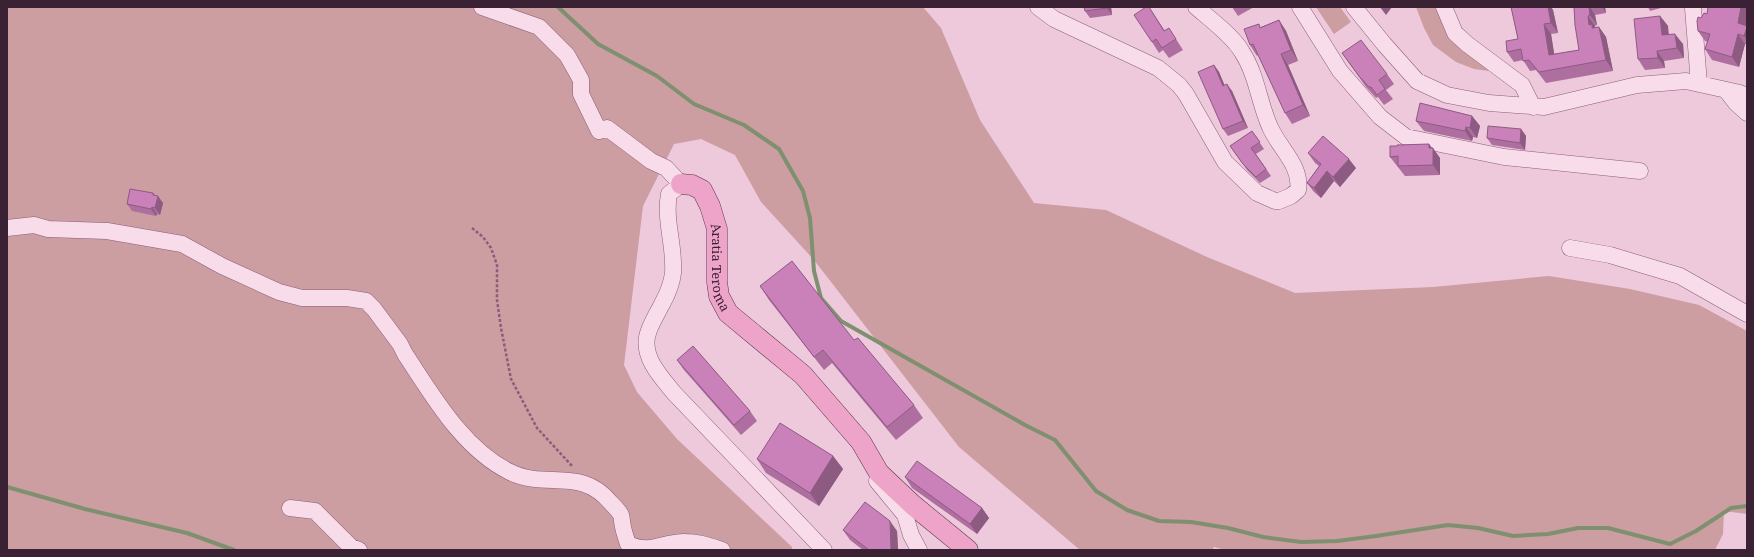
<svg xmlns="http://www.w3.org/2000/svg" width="1754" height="557" font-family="'Noto Serif',serif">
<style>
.green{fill:#cc9da1}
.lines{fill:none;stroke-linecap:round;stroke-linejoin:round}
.stream{stroke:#7f9070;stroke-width:4}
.minor-casing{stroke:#895e7b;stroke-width:17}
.major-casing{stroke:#58324e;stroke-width:21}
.path{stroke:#895e7b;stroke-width:2.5;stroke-dasharray:3 2;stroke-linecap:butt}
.minor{stroke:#f8dcea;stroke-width:16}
.major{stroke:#eea3c9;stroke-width:20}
.wall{fill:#ae6fa0}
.shaded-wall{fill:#8d5a82}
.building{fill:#ca81ba;stroke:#8d5a82}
.labels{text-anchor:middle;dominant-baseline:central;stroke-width:4;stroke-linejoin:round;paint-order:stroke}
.street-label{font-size:13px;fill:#3a2133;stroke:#f5d9e6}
</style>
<rect width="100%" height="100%" fill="#edc9db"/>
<!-- green -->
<path class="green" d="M7,7H923L941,28L980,120L1034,203L1106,210L1207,257L1295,293L1433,287L1549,276L1630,289L1699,305L1747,331V514L1724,511L1723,534L1715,550H1226L1214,547L1212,550H1080L959,447L814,260L761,202L735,155L701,139L674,144L643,206L624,365L637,392L677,439L792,547V550H7Z
M1316,7H1340L1351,22L1334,34Z
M1416,7H1442L1457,43L1489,71L1474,69L1456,62L1433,45L1424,28Z"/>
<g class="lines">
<!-- stream -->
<path class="stream" d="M558,7L598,44L657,76L694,104L744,125L779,149L803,191L810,218L814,271L821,298L841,321L1025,425L1055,440L1096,491L1127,510L1159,521L1191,522L1228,528L1263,537L1301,542L1337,541L1376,536L1448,525L1478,528L1513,536L1548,534L1578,528H1608L1670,544L1696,531L1731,508L1747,506
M7,487L85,509L187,533L234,550"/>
<!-- minor casing -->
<g class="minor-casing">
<path id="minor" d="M482,7L539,27L567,55L581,80V94L599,131L607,128L651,161L666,168L681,184L669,194C664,220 675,246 673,273C672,282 667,295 662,304C657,314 649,326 647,337C643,359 662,378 674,393L824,550
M1038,7L1054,19L1158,68L1179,85L1186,94L1225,162L1257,193L1275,201H1279L1291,196L1298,190C1302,166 1279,148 1270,127C1259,103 1257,75 1242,52C1233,36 1210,19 1196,7
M1300,7L1340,71L1380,117L1406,137L1504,157L1640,171
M1354,7L1384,44L1417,81L1447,95L1489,103L1544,107L1637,85L1686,81L1740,93L1747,96
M1444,7L1455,33L1467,44L1522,85L1533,107
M1693,8L1699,84
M1726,90L1736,103L1747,113
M7,228L34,225L48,229L107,231L182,244L222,266L279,292L302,298H347L366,301L374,309L400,344L405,354C433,396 463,449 510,472C546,490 581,466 611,503C614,506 619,511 621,515C622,518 622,523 623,527C624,532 626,538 628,544C652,555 663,541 686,542C698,542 711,546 722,550
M1570,248L1610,255L1680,276L1747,314
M879,473L877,481L905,515L911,535L919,550
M290,508L315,511L351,547L359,550"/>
</g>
<!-- major casing -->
<g class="major-casing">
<g id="major">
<path id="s1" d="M681,184L692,185L702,190L710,206L717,229V282L719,296L728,313L803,375L861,442L879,473L913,505L968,550"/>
</g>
</g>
<!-- path -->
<path class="path" d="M472,228L483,237L491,248L497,265V300L501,328L511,379L537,428L573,467"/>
<!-- minor -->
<use href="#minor" class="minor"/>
<!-- major -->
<use href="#major" class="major"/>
</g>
<!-- wall -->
<path class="wall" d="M1084,7H1111L1112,15L1090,18L1085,11Z
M1149,7L1165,31L1176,39L1183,50L1169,58L1163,50L1159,53L1152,42Z
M1232,7H1254L1238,16Z
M1511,7H1551L1553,10L1558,33L1551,34L1554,54L1579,50L1574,7H1605L1606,13L1595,15L1597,25L1595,26V27H1599L1606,37L1613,71L1546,83L1536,70L1530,71L1523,60L1514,62L1507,52L1518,39Z
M1648,7H1661V8L1650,11Z
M1747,7V45L1745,44L1739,67L1712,60L1705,49L1708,42L1705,41L1698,31L1701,18L1707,14Z
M1660,16L1668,26V34L1683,44L1684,58L1664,61L1665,68L1645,70L1638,59Z
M1279,20L1286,31L1298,61L1288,65L1310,116L1292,124L1285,113L1258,55L1257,56L1250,45L1261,27Z
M1342,53L1387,74L1394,84L1386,90L1393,99L1384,105L1378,97L1376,98L1366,87Z
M1214,65L1219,72L1224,85L1232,91L1248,128L1228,136L1223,129Z
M1472,116L1480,126L1477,138L1473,137L1472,141L1424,131L1416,121Z
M1521,129L1526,136L1525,150L1492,145L1487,138Z
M1252,131L1264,149L1256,154L1271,176L1260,183L1247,170L1230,146Z
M1429,144L1440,158V175L1405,176L1390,157L1397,146Z
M1308,153L1356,168L1340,187L1334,181L1321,198L1314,192L1307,183L1319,166L1315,163Z
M153,193L163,203L160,215L157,214L156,216L132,211L127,204Z
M760,286L854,340L914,405L923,418L896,440L832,363L824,370L769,300Z
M677,360L750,411L757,421L741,435L684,370Z
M833,456L843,469L819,506L766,473L757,459Z
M905,477L982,508L989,518L977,534L912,488Z
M843,530L897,531L898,550H863L850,540Z"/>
<!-- shaded-wall -->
<path class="shaded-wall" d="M1107,7H1111L1112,15L1107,8Z
M1380,7H1392L1386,15Z
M1548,7H1551L1553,10L1558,33L1551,23Z
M1589,7H1590L1595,15L1597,25L1590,15Z
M1602,7H1605L1606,13Z
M1741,7H1747V25L1746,32L1747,27V40L1744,36L1738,23Z
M1588,16L1595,26V29L1599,34L1589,25Z
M1660,16L1668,26L1670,46L1662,35Z
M1279,20L1286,31L1298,61L1291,50Z
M1544,24L1551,34L1556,65L1549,55Z
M1599,27L1606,37L1613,71L1606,60Z
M1675,34L1683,44L1684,58L1677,48Z
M1738,34L1745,44L1739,67L1732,57Z
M1657,51L1664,61L1665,68L1658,58Z
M1281,54L1288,65L1310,116L1303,105Z
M1214,65L1219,72L1228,93L1223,86Z
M1227,84L1232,91L1248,128L1243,121Z
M1472,116L1480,126L1477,138L1470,128Z
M1466,127L1473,137L1472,141L1465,131Z
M1521,129L1526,136L1525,150L1520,143Z
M1429,144L1433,150V148L1440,158V175L1433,165L1429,148Z
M1349,159L1356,168L1340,187L1333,177Z
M1327,171L1334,181L1321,198L1314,188Z
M153,193L157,199L158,196L163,203L160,215L155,208L153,195Z
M152,207L157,214L156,216L151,209Z
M833,456L843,469L819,506L810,493Z
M982,508L989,518L977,534L970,524Z
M890,521L897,531L898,550H891Z"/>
<!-- building -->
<path class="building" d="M1084,7H1107V8L1085,11Z
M1146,7H1149L1164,31L1169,28L1176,39L1162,48L1156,39L1152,42L1134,15Z
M1511,7H1548L1551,23L1544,24L1549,55L1579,50L1575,25L1574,7H1589L1590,15L1588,16L1589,25L1592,24V28L1599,27L1606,60L1539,72L1529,60L1523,61L1521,49L1507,52L1506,41L1518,39Z
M1708,7H1741L1738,23L1747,26V27L1744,36L1738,34L1732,57L1705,49L1710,34L1698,31L1697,21L1698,17L1701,18L1704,13L1707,14Z
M1660,16L1662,35L1675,34L1677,48L1657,51L1658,58L1638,59L1634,19Z
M1279,20L1291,50L1281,54L1303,105L1285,113L1253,44L1250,45L1244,29L1259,24L1260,28Z
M1361,40L1387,74L1379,80L1385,89L1377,95L1371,87H1369L1359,76L1342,53Z
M1214,65L1223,86L1227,84L1243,121L1223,129L1198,72Z
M1420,103L1472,116L1470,128L1466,127L1465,131L1416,121Z
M1488,126L1521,129L1520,143L1487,138Z
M1252,131L1260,142L1251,148L1266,169L1256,177L1243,164L1230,146Z
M1323,136L1349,159L1333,177L1327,171L1314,188L1307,183L1321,164L1308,153Z
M1429,144V148H1433V165L1398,166V156L1390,157V146H1397V145Z
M130,189L153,193V195L158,196L155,208L152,207L151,209L127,204Z
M792,261L854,340L858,338L914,405L887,427L823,350L814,357L760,286Z
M693,346L750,411L734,425L677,360Z
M780,423L833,456L810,493L757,459Z
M917,461L982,508L970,524L905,477Z
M865,502L890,521L891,550H869L843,530Z"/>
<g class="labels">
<!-- street labels -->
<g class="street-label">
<text stroke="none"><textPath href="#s1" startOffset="103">Aratia Teroma</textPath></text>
</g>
</g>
<!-- border -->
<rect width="1754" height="557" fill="none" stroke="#3a2133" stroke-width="16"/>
</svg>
